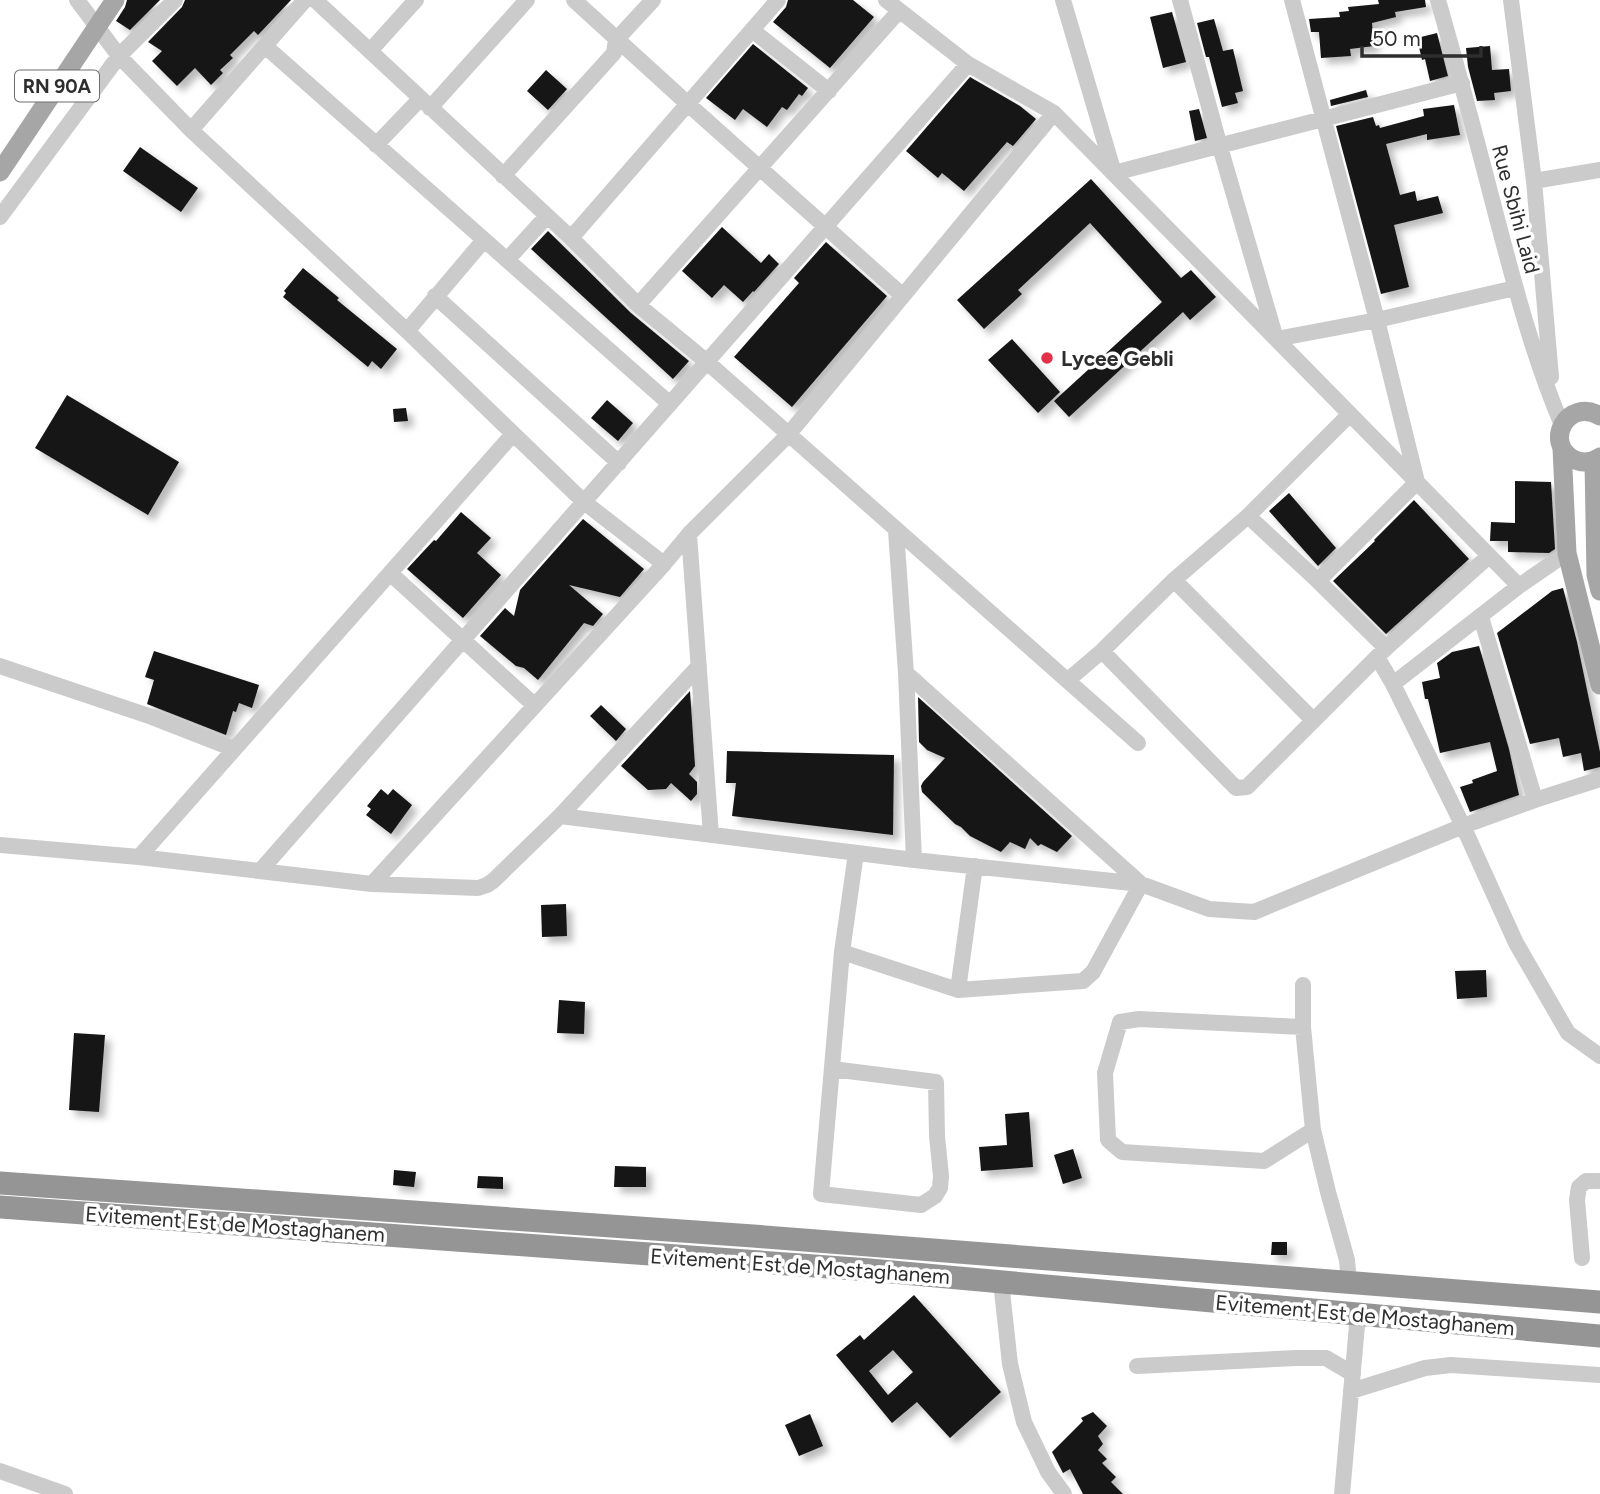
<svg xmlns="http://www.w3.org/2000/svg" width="1600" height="1494" font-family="Figtree,sans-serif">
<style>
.building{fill:#151515;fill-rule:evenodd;filter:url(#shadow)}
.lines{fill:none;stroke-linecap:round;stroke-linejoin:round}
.minor{stroke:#cbcbcb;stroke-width:16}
.major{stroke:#a6a6a6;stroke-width:19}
.highway{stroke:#959595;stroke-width:23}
.poi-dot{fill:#e4314a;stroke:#fff;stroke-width:2.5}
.labels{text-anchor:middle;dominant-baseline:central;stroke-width:7;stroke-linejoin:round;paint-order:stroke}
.shield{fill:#fff;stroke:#6d6d6d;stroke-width:2}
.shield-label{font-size:19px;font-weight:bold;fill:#2e2e2e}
.street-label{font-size:21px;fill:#2e2e2e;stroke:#fff}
.poi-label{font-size:21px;font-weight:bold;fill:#2e2e2e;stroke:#fff;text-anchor:start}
</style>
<defs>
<filter id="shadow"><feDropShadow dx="6" dy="6" stdDeviation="3.5" flood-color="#0004"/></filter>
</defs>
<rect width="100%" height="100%" fill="#fff"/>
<!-- building -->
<path class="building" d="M127,0H160L130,30L116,21L125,7Z
M185,0H291L258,35L254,31L230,55L233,58L220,70L223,73L211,85L195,68L177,86L152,61L162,51L148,42L182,7Z
M788,0H853L874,17L830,68L773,22L786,7Z
M1378,0H1425L1426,7L1395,12L1396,17L1372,23L1374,46L1350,49L1351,56L1321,58L1319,32H1311L1309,19L1340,17L1339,12L1349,11L1348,7L1379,4Z
M1172,12L1186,62L1163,68L1150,17Z
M1214,19L1223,51L1233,49L1243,91L1235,93L1238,103L1222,107L1209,57H1206L1197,23Z
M1437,33L1448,76L1430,81L1425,59L1422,60L1417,38Z
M753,44L808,88L802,96L799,94L787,110L782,107L767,127L743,109L735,120L706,98Z
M1490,46L1492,70L1509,69L1511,91L1494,93L1495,100L1477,101L1468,67L1466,48Z
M546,70L567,89L548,110L527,91Z
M970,77L1020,106L1036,119L1013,146L1007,142L964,191L942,173L938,178L906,151Z
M1366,90L1368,97L1331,106L1330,100Z
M1454,105L1460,135L1427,140V134L1386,144L1400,195L1415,191L1417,201L1438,196L1443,213L1394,225L1409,287L1381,294L1336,126L1373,117L1376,126L1379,125L1380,128L1424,116L1423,109Z
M1199,109L1207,138L1195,141L1189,111Z
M140,147L198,188L181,212L123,171Z
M1091,179L1181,278L1191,270L1216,297L1190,320L1183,312L1069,417L1054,401L1162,302L1090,223L1018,290L1022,294L984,329L957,300Z
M722,227L761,263L769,254L779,264L754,292L753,291L743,302L724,285L712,298L682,271Z
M548,231L631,313L689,361L673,379L531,249Z
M826,242L887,296L792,407L734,357L799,283L794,278Z
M303,268L339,298L337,300L397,349L381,369L372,361L368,367L283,297L286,293L284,291Z
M1012,339L1060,392L1038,413L988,360Z
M67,395L179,462L148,515L35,448Z
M607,400L633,423L618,441L591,418Z
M406,408L408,421L394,422L393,409Z
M1515,481L1551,482L1555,549L1549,553L1508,552V541H1490L1491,522L1515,523Z
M1289,493L1336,548L1318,566L1269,511Z
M1414,500L1469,559L1386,634L1333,581L1375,541L1374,540Z
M461,512L491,538L477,553L501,575L463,618L407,569L434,540L436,541Z
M583,519L644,569L620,597L569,585L603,614L593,626L584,623L538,680L524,668L516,666L480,636L505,608L514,616L520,590Z
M1563,588L1577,642L1600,752V767L1584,771L1581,753L1563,757L1559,738L1530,744L1497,633L1552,591Z
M1479,646L1509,749L1519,795L1470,812L1460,787L1473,783L1472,780L1497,771L1490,742L1440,753L1428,699H1425L1422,682L1440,678L1437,663L1452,652Z
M154,651L259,685L252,708L239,703L236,712L233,711L226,735L147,704L154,680L145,677Z
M690,691L695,766L689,774L697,782V794L691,801L671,783L666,789L648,790L621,766Z
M918,697L1072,836L1057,852L1041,844L1038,846L1030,838L1025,849L1010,842L1001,852L970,836L961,827L955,824L922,792L921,786L923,782L945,758L927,750L919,742Z
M601,705L626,729L616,741L590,716Z
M727,751L894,755L893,835L732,816L736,783H726Z
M381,789L388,795L393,789L412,805L391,834L366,815L371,809L367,806Z
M566,904L567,936L542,937L541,905Z
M1486,970L1487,997L1457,999L1455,971Z
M559,1000L585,1002L584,1034L557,1033Z
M74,1033L105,1035L99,1112L69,1110Z
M1029,1112L1033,1167L981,1171L979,1147L1007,1145L1005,1114Z
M1073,1149L1082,1178L1063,1184L1054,1155Z
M615,1166L646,1167V1187H614Z
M394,1170L416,1172L414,1187L393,1185Z
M478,1176L503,1177V1189L477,1188Z
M1272,1242H1287V1255H1271Z
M914,1295L1001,1392L950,1438L917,1402L892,1423L836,1355L860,1335L864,1340ZM893,1350L913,1372L888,1395L869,1371Z
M1093,1412L1107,1426L1098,1436L1103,1444L1098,1450L1107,1459L1102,1463L1116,1477L1111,1482L1123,1494H1083L1070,1469L1063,1473L1052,1452L1083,1421L1081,1418Z
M810,1414L823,1446L799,1456L785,1425Z"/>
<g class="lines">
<!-- minor -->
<path class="minor" d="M77,0L119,56L191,130L407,331L584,502L664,564
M315,0L571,238L638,305L707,362L1138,743
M574,0L688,104L903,296
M886,0L968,64L1054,113L1519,586L1567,553
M1063,0L1114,173L1462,83
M1180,0L1220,147L1276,339L1377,320L1515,288
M1292,0L1377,320L1417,482L1318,581
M1438,0C1458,70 1477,141 1495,211C1514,283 1533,357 1562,425
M1511,0L1534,181L1551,377
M752,30L829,91
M265,46L670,404
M370,51L416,0
M430,108L527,0
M191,130L305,0
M376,145L420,99
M503,176L614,53L616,40L653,0
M1534,181L1600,170
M0,217L119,56L175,0
M571,238L778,0
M507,260L547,216
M435,296L619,463
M638,305L899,11
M407,331L484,240
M1248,516L1318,581L1386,648
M896,531L906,673L914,860
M689,534L711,835
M390,573L534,705
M1174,580L1313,720
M1481,617L1535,800
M1102,651L1236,788L1247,787L1386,648L1489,556
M1377,657L1393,684L1463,826L1516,943L1568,1033L1600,1056
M0,666L152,717L234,749
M1068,680L1102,651L1174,580L1248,516L1350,414
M1393,684L1519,586
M560,816L914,860L1141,884L1209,909L1254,912L1463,826L1535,800L1600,779
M0,845L139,857L372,884L478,888L487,885L493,881L560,816L699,666
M856,853L842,952L958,990L1083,981L1093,972L1141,884L906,673
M139,857L513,434
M260,871L968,64
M372,884L664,564L689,534L788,435L1054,113
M1303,985V1027L1313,1130L1328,1192L1347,1260L1349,1283
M958,990L975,866
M1303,1027L1139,1019L1120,1022L1105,1073L1108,1140L1122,1152L1264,1161L1313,1130
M832,1069L936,1082L937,1136L941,1176L940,1188L935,1196L921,1205L821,1194L842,952
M1582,1258L1577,1200L1579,1187L1586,1181H1600
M1001,1282L1010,1364L1024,1422L1048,1472L1064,1494
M1137,1366L1296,1358H1326L1353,1374
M1351,1391L1425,1368L1451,1365L1600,1375
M0,1471L65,1494
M1342,1494L1358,1314"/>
<!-- major -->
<path class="major" d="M0,172L115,0
M1600,416C1568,397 1543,442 1573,459C1582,464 1592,462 1600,457
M1562,448L1567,553L1600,685
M1594,461L1596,575L1600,591"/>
<!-- highway -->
<path class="highway" d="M0,1183L753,1236L1600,1302
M0,1207L870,1270L1600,1336"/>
</g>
<!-- markers -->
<circle class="poi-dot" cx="1047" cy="358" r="7"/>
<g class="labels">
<!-- shield labels -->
<rect class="shield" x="15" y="70.5" width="84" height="31" rx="5"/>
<g class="shield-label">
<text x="57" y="86">RN 90A</text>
</g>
<!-- street labels -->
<g class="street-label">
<text transform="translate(1516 209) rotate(75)">Rue Sbihi Laid</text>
<text transform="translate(235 1224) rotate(4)">Evitement Est de Mostaghanem</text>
<text transform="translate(800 1266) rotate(4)">Evitement Est de Mostaghanem</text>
<text transform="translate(1365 1315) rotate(5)">Evitement Est de Mostaghanem</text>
</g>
<!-- poi labels -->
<g class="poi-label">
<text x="1061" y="358">Lycee Gebli</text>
</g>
</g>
<!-- scale -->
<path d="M1362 46v10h119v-10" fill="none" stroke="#2e2e2e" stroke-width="3.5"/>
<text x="1372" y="46" font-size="21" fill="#2e2e2e" stroke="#ffffff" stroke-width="5" paint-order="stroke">50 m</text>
</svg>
